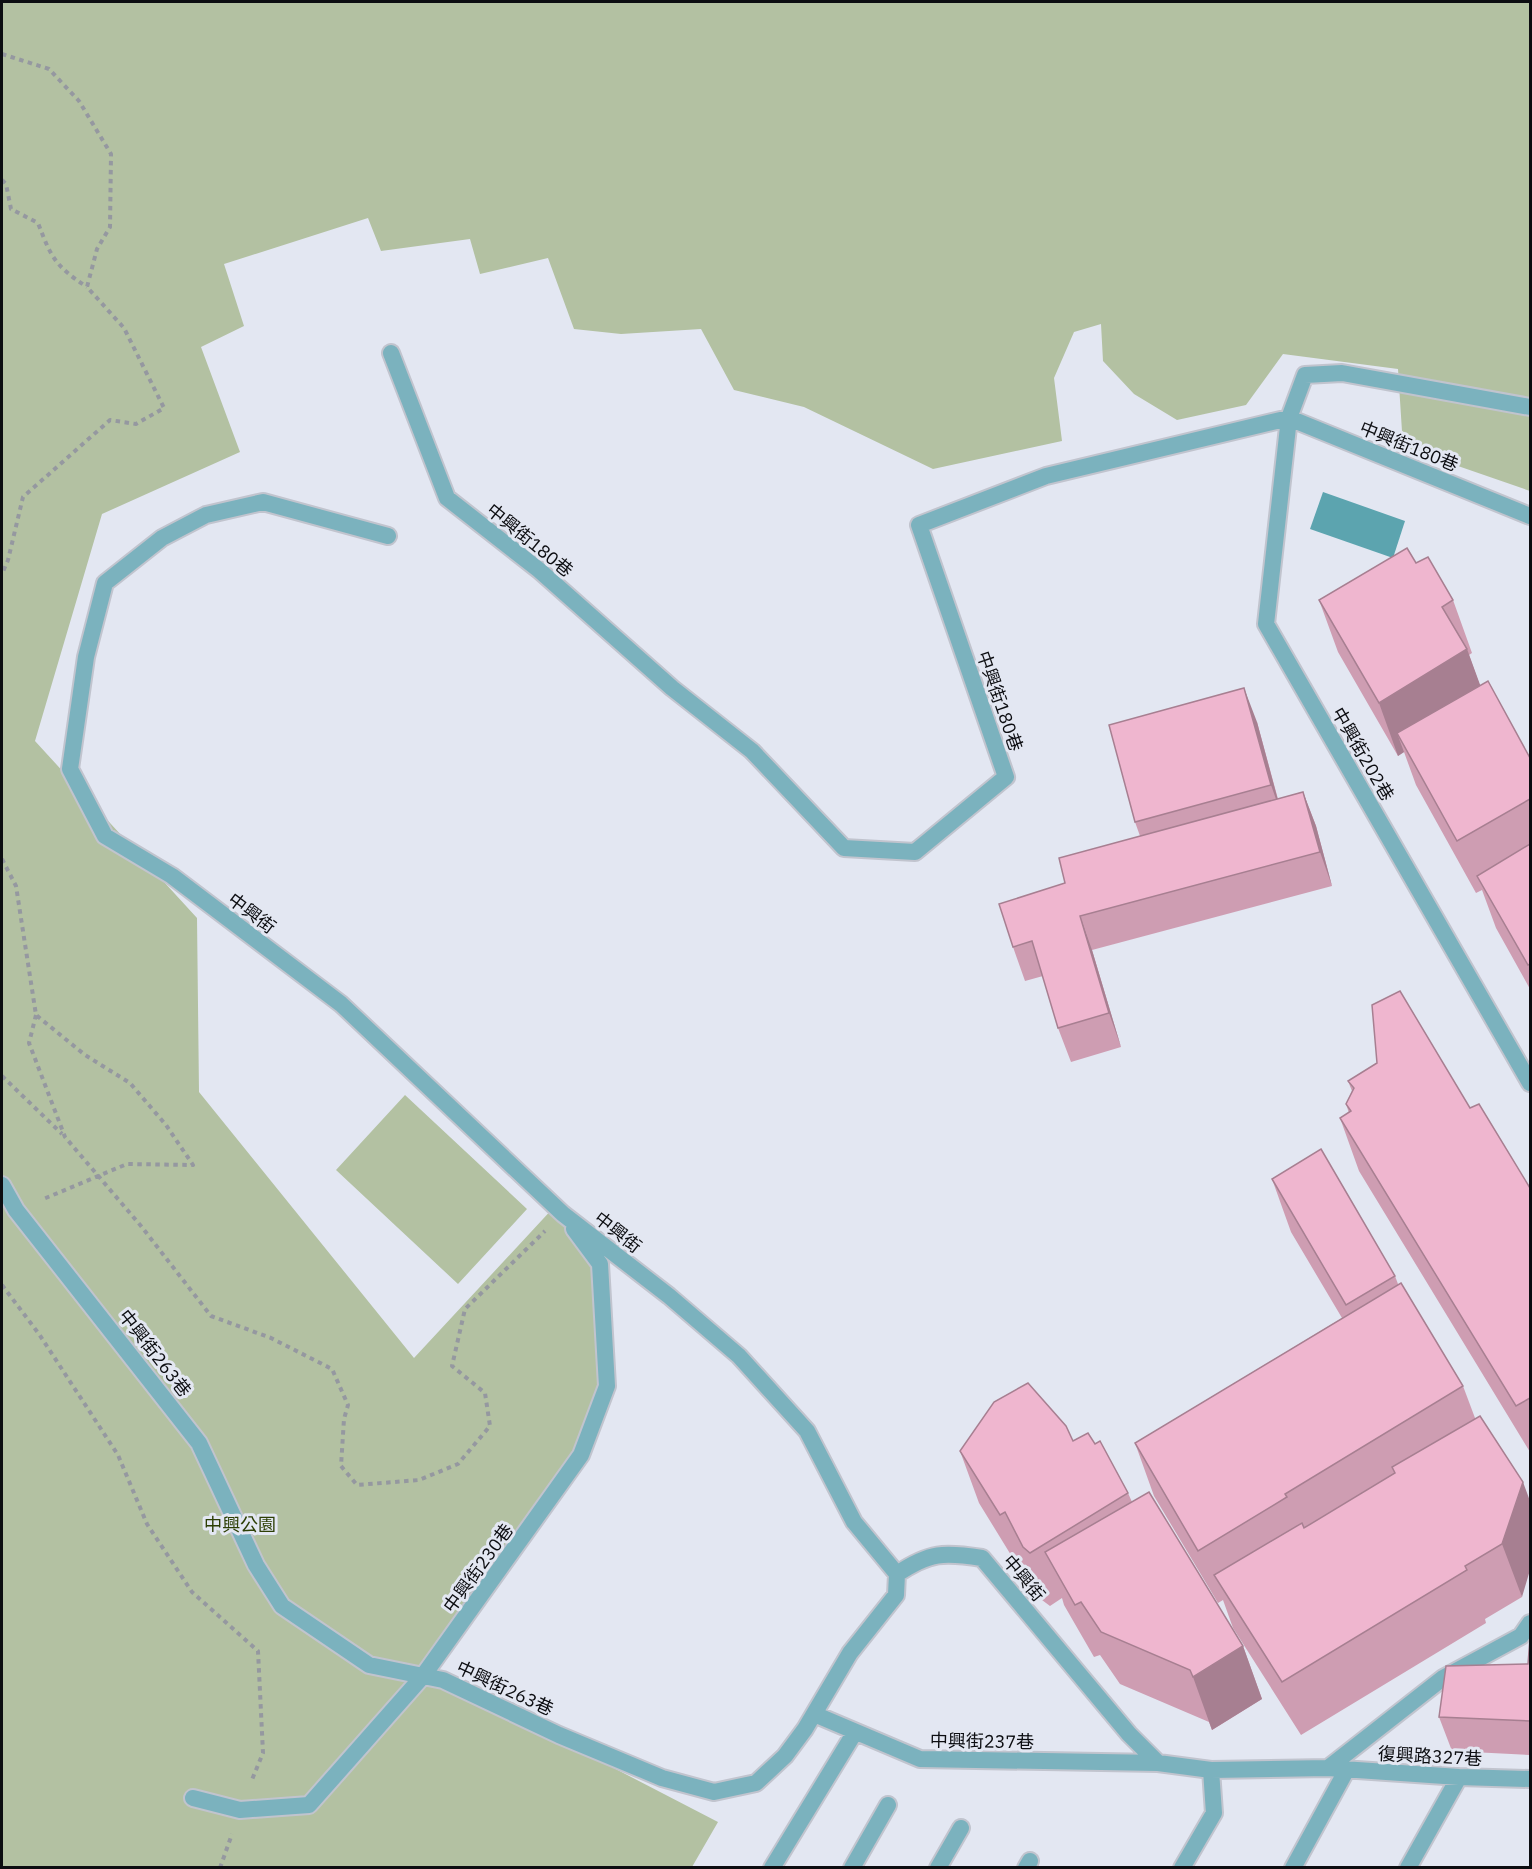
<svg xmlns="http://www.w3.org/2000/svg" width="1532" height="1869" font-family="'IBM Plex Sans','Noto Sans TC',sans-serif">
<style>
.green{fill:#b3c1a2}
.water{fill:#5ca4af}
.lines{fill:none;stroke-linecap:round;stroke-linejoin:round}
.service-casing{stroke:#c1c4ce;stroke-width:20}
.path{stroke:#9598a0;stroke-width:4;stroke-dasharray:4.5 4.5;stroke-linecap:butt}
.service{stroke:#7bb2be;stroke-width:16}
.wall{fill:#ce9db2}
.shaded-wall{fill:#a77f91}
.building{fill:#efb6cf;stroke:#a77f91;stroke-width:1.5}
.labels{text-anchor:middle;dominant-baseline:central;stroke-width:6;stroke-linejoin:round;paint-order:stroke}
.street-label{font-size:18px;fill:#0c0d11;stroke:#e3e7f2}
.park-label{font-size:18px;fill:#2d3f05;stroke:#e3e7f2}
</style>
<rect width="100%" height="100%" fill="#e3e7f2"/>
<!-- green -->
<path class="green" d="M2,2H1530V491L1403,447L1398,369L1283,354L1246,405L1177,420L1134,394L1103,361L1101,324L1074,332L1054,378L1062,441L933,469L804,407L734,390L701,329L621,334L574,329L548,258L480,274L470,239L381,251L368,218L224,264L244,326L201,347L240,452L102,514L35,741L197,918L199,1092L414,1358L555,1206L595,1266L600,1388L581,1455L468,1614L432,1679L469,1693L718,1822L692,1867L2,1868Z
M405,1095L527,1209L458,1284L336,1170Z"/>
<!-- water -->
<path class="water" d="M1323,492L1405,521L1393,558L1310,529Z"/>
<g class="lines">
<!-- service casing -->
<g class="service-casing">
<path id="service" d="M391,353L447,498L539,570L672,688L752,751L844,848L915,852L1006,777L919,525L1046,476L1289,418L1530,516
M1530,407L1342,373L1305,375L1289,418L1266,624L1530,1083
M388,536L263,502L206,515L162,538L105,583L86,657L70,769L105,836L172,876L341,1004L563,1214L669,1296L739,1356L807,1431L854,1522L897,1574C930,1552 944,1552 982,1558L1129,1734L1158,1763L1211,1770L1328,1768L1443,1678L1521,1636L1530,1623
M2,1185L16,1210L199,1443L256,1565L282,1606L369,1665L443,1680L559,1735L662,1778L714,1792L756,1783L785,1756L805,1729L850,1653L896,1595L897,1574
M814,1714L920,1759L1158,1763
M1328,1768L1459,1777L1530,1779
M193,1798L240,1810L309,1805L423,1676L581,1455L607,1386L600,1264L574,1229
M772,1868L855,1732
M852,1868L888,1805
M938,1868L961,1828
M1026,1868L1030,1861
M1182,1868L1214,1813L1211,1770
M1293,1868L1346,1771
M1408,1868L1459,1777"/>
</g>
<!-- path -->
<path class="path" d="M2,54L49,69L79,101L111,154L110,227L97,249L87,287L124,328L164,408L136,424L110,420L23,497L8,560L2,574
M2,180L6,184L11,209L38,223C51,257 55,266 87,287
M2,859L16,886L36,1015L85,1055L130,1083L166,1125L193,1165L127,1164L41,1200
M36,1015L29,1043L65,1137L141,1226L211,1316L271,1338L332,1369L348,1405L344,1419L341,1466L357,1485L419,1480L458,1464L490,1426L485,1393L452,1366L465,1309L545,1231
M2,1076L62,1134
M2,1285L39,1334L118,1455L147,1524L192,1592L258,1651L263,1753L251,1782
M220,1868L232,1834"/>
<!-- service -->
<use href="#service" class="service"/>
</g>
<!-- wall -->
<path class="wall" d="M1416,563L1453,600L1472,653L1469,655L1480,686L1530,758V989L1496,928L1482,890L1476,893L1416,785L1404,752L1398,756L1338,652L1319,600Z
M1257,722L1278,799L1303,792L1316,826L1332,886L1092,950L1121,1047L1071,1062L1058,1028L1043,976L1025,981L1013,947L1140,836L1135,822Z
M1348,1081L1470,1108L1530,1188V1452L1359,1171L1340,1118L1349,1113L1346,1104L1352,1091Z
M1272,1179L1395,1276L1398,1284L1463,1386L1475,1418L1522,1597L1485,1619L1486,1623L1301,1735L1233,1628L1223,1600L1218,1603L1154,1496L1135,1443L1342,1318L1291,1232Z
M960,1451L1128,1493L1132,1502L1243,1646L1262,1699L1212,1730L1209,1722L1120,1684L1100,1655L1094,1657L1064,1605L1062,1598L1050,1606L1042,1600L1024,1565L1019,1568L979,1503Z
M1530,1638V1755L1452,1751L1439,1717L1528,1664Z"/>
<!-- shaded-wall -->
<path class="shaded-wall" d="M1467,649L1486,701L1397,733L1404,752L1398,756L1379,703Z
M1244,688L1257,722L1283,819L1271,785Z
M1303,792L1316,826L1332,886L1320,852Z
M1080,916L1092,950L1121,1047L1109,1013Z
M1523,1482L1530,1501V1570L1522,1597L1502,1544Z
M1243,1646L1262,1699L1212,1730L1193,1677Z"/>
<!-- building -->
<path class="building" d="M1407,548L1416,563L1428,557L1453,600L1442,607L1467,649L1379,703L1319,600Z
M1488,681L1530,758V799L1457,841L1397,733Z
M1244,688L1271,785L1135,822L1109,725Z
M1303,792L1320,852L1080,916L1109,1013L1058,1028L1032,941L1013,947L999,904L1065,883L1059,858Z
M1530,844V964L1528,965L1477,876Z
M1400,991L1470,1108L1479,1104L1530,1188V1398L1516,1406L1340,1118L1351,1111L1346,1104L1354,1088L1348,1081L1377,1063L1372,1005Z
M1321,1149L1395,1276L1346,1305L1272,1179Z
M1401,1283L1463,1386L1285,1494L1287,1497L1198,1551L1135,1443Z
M1028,1383L1066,1426L1073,1441L1088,1433L1095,1444L1100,1441L1128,1493L1030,1553L1023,1547L1005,1512L1000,1515L960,1451L994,1402Z
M1480,1416L1523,1482L1502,1544L1465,1566L1467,1570L1282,1682L1214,1575L1302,1523L1304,1528L1395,1473L1392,1467Z
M1149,1492L1243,1646L1193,1677L1190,1670L1101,1632L1081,1602L1075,1605L1045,1552Z
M1530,1638V1721L1439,1717L1446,1666L1528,1664Z"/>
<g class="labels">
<!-- street labels -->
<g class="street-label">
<text transform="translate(1409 446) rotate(22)">中興街180巷</text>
<text transform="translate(530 540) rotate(39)">中興街180巷</text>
<text transform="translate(1000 701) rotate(71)">中興街180巷</text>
<text transform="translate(1363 754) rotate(60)">中興街202巷</text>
<text transform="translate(252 913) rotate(37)">中興街</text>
<text transform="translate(618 1232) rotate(38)">中興街</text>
<text transform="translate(155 1353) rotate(52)">中興街263巷</text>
<text transform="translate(478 1568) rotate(-54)">中興街230巷</text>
<text transform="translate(1024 1578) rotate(50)">中興街</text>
<text transform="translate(505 1688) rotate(25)">中興街263巷</text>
<text transform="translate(982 1741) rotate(1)">中興街237巷</text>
<text transform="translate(1430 1756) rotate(3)">復興路327巷</text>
</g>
<!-- park labels -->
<g class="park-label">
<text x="240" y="1524">中興公園</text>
</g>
</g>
<!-- border -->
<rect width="1532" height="1869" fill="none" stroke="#0c0d11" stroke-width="6"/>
</svg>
